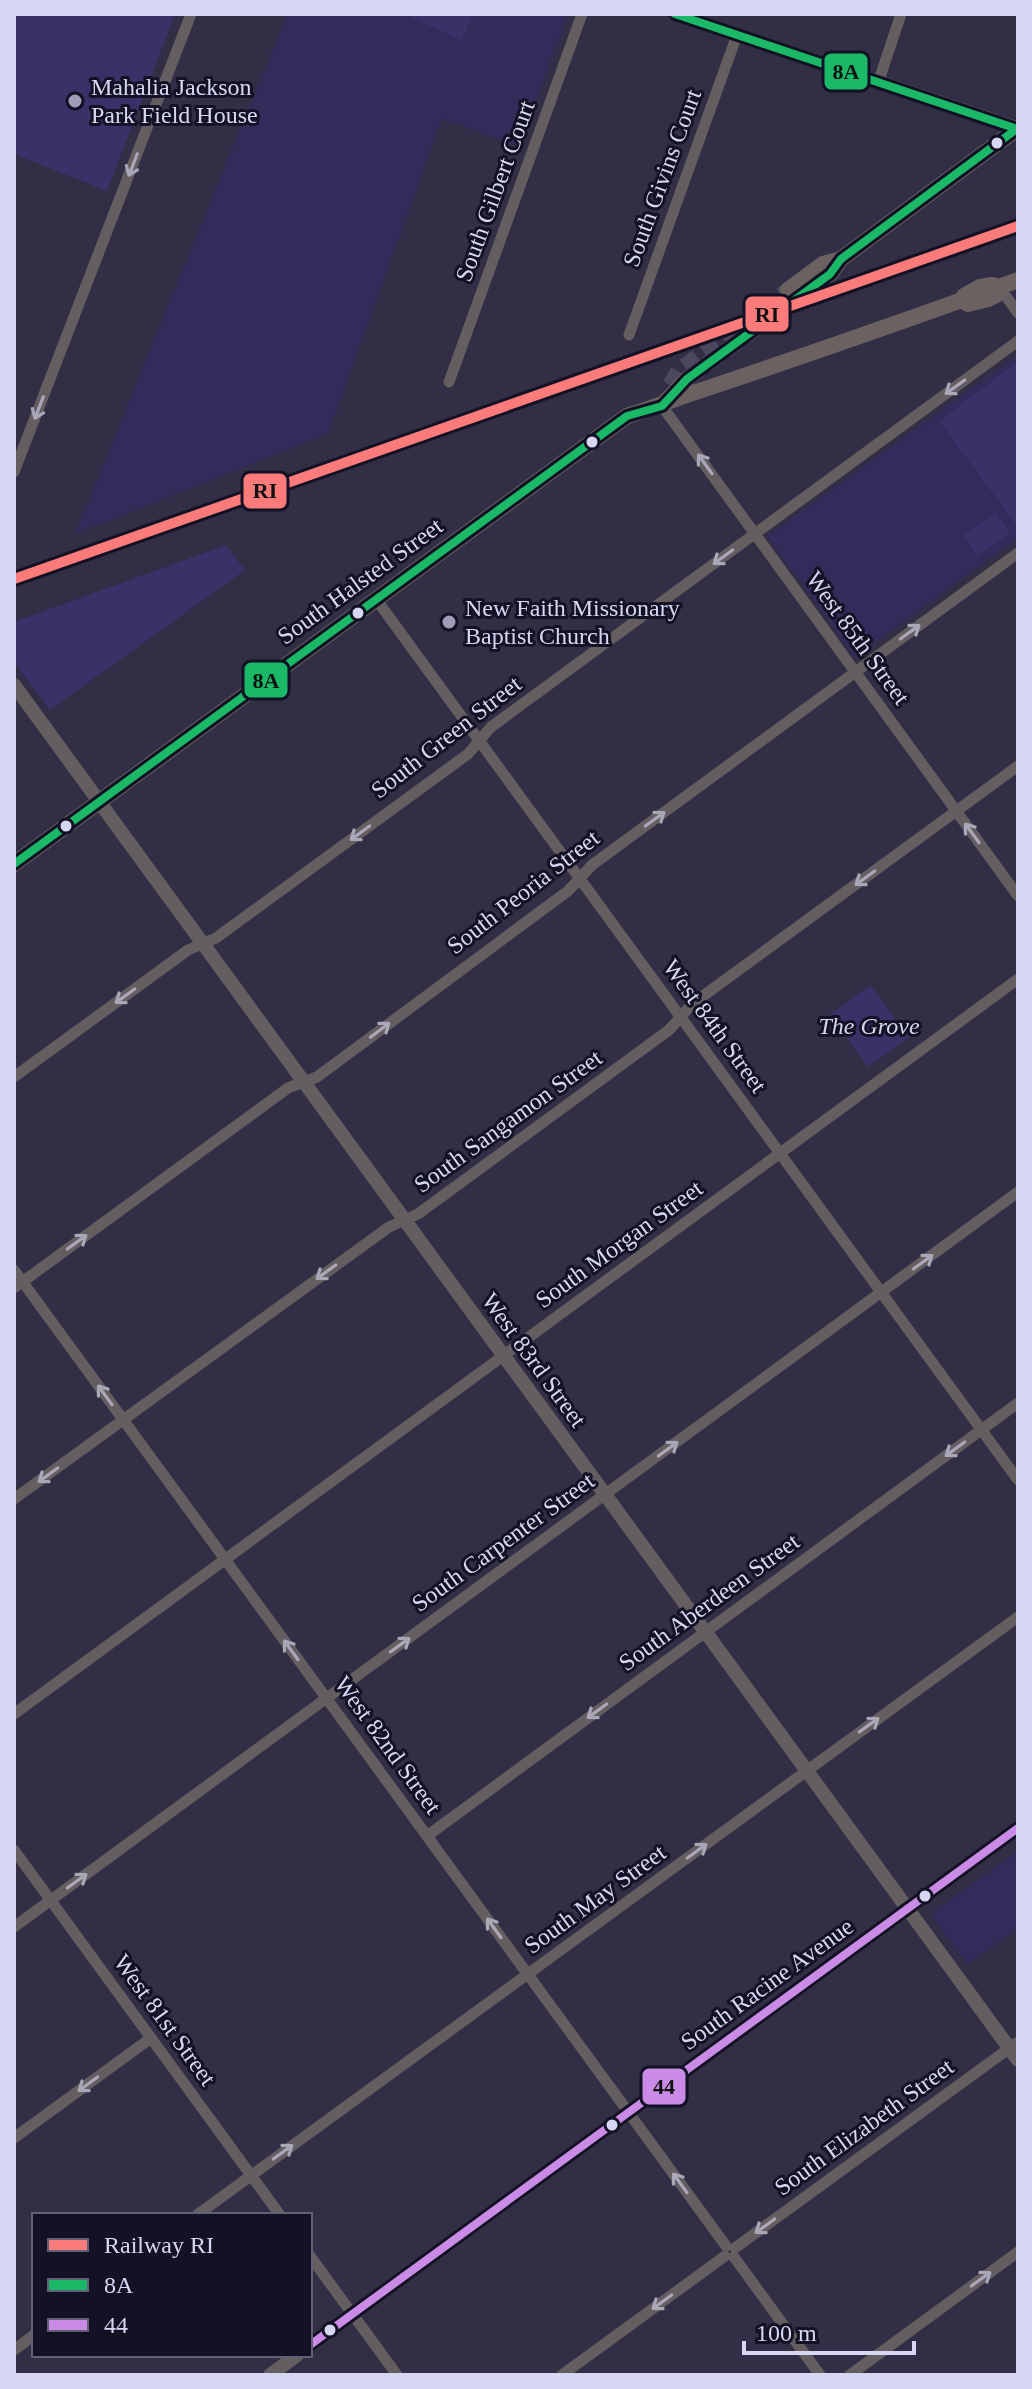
<svg xmlns="http://www.w3.org/2000/svg" width="1032" height="2389" font-family="'Times New Roman',serif">
<style>
.built{fill:#332c5b}
.green{fill:#3a3168}
.lines{fill:none;stroke-linecap:round;stroke-linejoin:round}
.secondary-tunnel{stroke:#4a475f;stroke-width:16;stroke-dasharray:16 8;stroke-linecap:butt}
.minor{stroke:#645e60;stroke-width:11}
.tertiary{stroke:#645e60;stroke-width:14}
.secondary{stroke:#6a6160;stroke-width:16}
.bus-1-casing{stroke:#131124;stroke-width:14}
.bus-2-casing{stroke:#131124;stroke-width:14}
.bus-1{stroke:#1ab867;stroke-width:8}
.bus-2{stroke:#ca8be6;stroke-width:8}
.rail-1-casing{stroke:#131124;stroke-width:16}
.rail-1{stroke:#fb7b7b;stroke-width:10}
.oneway{stroke:#aaa7b8}
.poi-dot{fill:#9e9cb6;stroke:#131124;stroke-width:3}
.bus-dot{fill:#d8d7f3;stroke:#131124;stroke-width:3}
.labels{text-anchor:middle;dominant-baseline:central;stroke-width:6;stroke-linejoin:round;paint-order:stroke}
.poi-label{font-size:24px;fill:#d8d7f3;stroke:#131124;text-anchor:start}
.street-label{font-size:24px;fill:#d8d7f3;stroke:#131124}
.park-label{font-size:24px;font-style:italic;fill:#d4d4ef;stroke:#131124}
.line-badge{stroke:#131124;stroke-width:3}
.pale-badge-label{font-size:22px;text-anchor:middle;font-weight:bold;fill:#111}
</style>
<rect width="100%" height="100%" fill="#312e45"/>
<!-- built -->
<path class="built" d="M287,14H569L518,146L442,119L328,434L75,534Z
M1018,355V538L855,657L767,536Z
M1018,1850V1928L967,1965L931,1914Z"/>
<!-- green -->
<path class="green" d="M14,14H175L107,191L14,154Z
M405,14H472L462,41Z
M1018,362V527L939,421Z
M995,512L1010,532L978,556L963,536Z
M226,545L245,570L50,710L14,662V622Z
M870,985L909,1037L868,1067L830,1015Z"/>
<g class="lines">
<!-- secondary-tunnel -->
<path class="secondary-tunnel" d="M687,379L830,274
M670,385L679,370L788,290"/>
<!-- minor -->
<path class="minor" d="M878,83L901,14
M999,287L1018,313
M629,335L737,35
M449,382L582,14
M662,406L1018,896
M14,472L191,14
M376,599L1018,1480
M14,1077L188,950L216,938L468,754L491,727L1018,341
M14,1270L726,2246
M14,1288L288,1088L317,1077L568,891L592,865L1018,553
M14,1499L389,1227L418,1214L669,1030L692,1004L1018,766
M14,1714L1018,979
M427,1836L1018,1403
M14,1850L280,2215
M14,1927L1018,1192
M14,2138L151,2038
M197,2215L1018,1617
M735,2248L1018,2042
M310,2256L397,2375
M734,2257L820,2375
M14,2350L34,2335
M562,2375L725,2256
M850,2375L1018,2252"/>
<!-- tertiary -->
<path class="tertiary" d="M675,14L1018,129
M14,685L1018,2060
M310,2345L1018,1828
M270,2375L297,2355"/>
<!-- secondary -->
<path class="secondary" d="M830,274L841,259L1018,128
M788,290L823,264L841,259
M962,300L968,304L988,299L996,295L999,287
M666,401L687,379
M14,864L627,416C653,408 677,398 702,390C789,361 875,331 962,300L964,296L980,287L992,285L999,287L1018,280"/>
<!-- bus-1 casing -->
<g class="bus-1-casing">
<path id="bus-1" d="M675,14L1017,129
M14,864L627,416L662,406L687,379L830,274L841,259L1018,128"/>
</g>
<!-- bus-2 casing -->
<g class="bus-2-casing">
<path id="bus-2" d="M310,2345L1018,1828"/>
</g>
<!-- bus-1 -->
<use href="#bus-1" class="bus-1"/>
<!-- bus-2 -->
<use href="#bus-2" class="bus-2"/>
<!-- rail-1 casing -->
<g class="rail-1-casing">
<path id="rail-1" d="M14,579L1018,226"/>
</g>
<!-- rail-1 -->
<use href="#rail-1" class="rail-1"/>
</g>
<!-- one-way arrows -->
<defs><path id="oneway-shaft" d="M-6 0H5M1.5-3L5.5 0L1.5 3" fill="none" stroke-width="1.6" stroke-linecap="round" stroke-linejoin="round" transform="scale(2)"/></defs>
<g class="oneway">
<use href="#oneway-shaft" transform="translate(133 165) rotate(111)"/>
<use href="#oneway-shaft" transform="translate(955 387) rotate(144)"/>
<use href="#oneway-shaft" transform="translate(39 408) rotate(111)"/>
<use href="#oneway-shaft" transform="translate(705 464) rotate(-126)"/>
<use href="#oneway-shaft" transform="translate(723 557) rotate(144)"/>
<use href="#oneway-shaft" transform="translate(910 632) rotate(-36)"/>
<use href="#oneway-shaft" transform="translate(655 819) rotate(-36)"/>
<use href="#oneway-shaft" transform="translate(360 833) rotate(144)"/>
<use href="#oneway-shaft" transform="translate(972 833) rotate(-126)"/>
<use href="#oneway-shaft" transform="translate(865 878) rotate(144)"/>
<use href="#oneway-shaft" transform="translate(125 996) rotate(144)"/>
<use href="#oneway-shaft" transform="translate(380 1030) rotate(-37)"/>
<use href="#oneway-shaft" transform="translate(77 1242) rotate(-36)"/>
<use href="#oneway-shaft" transform="translate(923 1262) rotate(-36)"/>
<use href="#oneway-shaft" transform="translate(326 1272) rotate(144)"/>
<use href="#oneway-shaft" transform="translate(105 1395) rotate(-126)"/>
<use href="#oneway-shaft" transform="translate(668 1449) rotate(-36)"/>
<use href="#oneway-shaft" transform="translate(955 1449) rotate(144)"/>
<use href="#oneway-shaft" transform="translate(48 1475) rotate(144)"/>
<use href="#oneway-shaft" transform="translate(400 1645) rotate(-36)"/>
<use href="#oneway-shaft" transform="translate(291 1650) rotate(-126)"/>
<use href="#oneway-shaft" transform="translate(597 1711) rotate(144)"/>
<use href="#oneway-shaft" transform="translate(869 1725) rotate(-36)"/>
<use href="#oneway-shaft" transform="translate(697 1851) rotate(-36)"/>
<use href="#oneway-shaft" transform="translate(77 1881) rotate(-36)"/>
<use href="#oneway-shaft" transform="translate(494 1928) rotate(-126)"/>
<use href="#oneway-shaft" transform="translate(88 2084) rotate(144)"/>
<use href="#oneway-shaft" transform="translate(283 2152) rotate(-36)"/>
<use href="#oneway-shaft" transform="translate(680 2183) rotate(-126)"/>
<use href="#oneway-shaft" transform="translate(765 2226) rotate(144)"/>
<use href="#oneway-shaft" transform="translate(981 2279) rotate(-36)"/>
<use href="#oneway-shaft" transform="translate(662 2302) rotate(144)"/>
</g>
<!-- markers -->
<g class="poi-dot">
<circle cx="75" cy="101" r="8"/>
<circle cx="449" cy="622" r="8"/>
</g>
<g class="bus-dot">
<circle cx="997" cy="143" r="7"/>
<circle cx="592" cy="442" r="7"/>
<circle cx="358" cy="613" r="7"/>
<circle cx="66" cy="826" r="7"/>
<circle cx="925" cy="1896" r="7"/>
<circle cx="612" cy="2125" r="7"/>
<circle cx="330" cy="2330" r="7"/>
</g>
<g class="labels">
<!-- poi labels -->
<g class="poi-label">
<text x="91" y="87">Mahalia Jackson<tspan x="91" dy="28">Park Field House</tspan></text>
<text x="465" y="608">New Faith Missionary<tspan x="465" dy="28">Baptist Church</tspan></text>
</g>
<!-- street labels -->
<g class="street-label">
<text transform="translate(662 178) rotate(-70)">South Givins Court</text>
<text transform="translate(495 191) rotate(-70)">South Gilbert Court</text>
<text transform="translate(360 581) rotate(-36)">South Halsted Street</text>
<text transform="translate(858 638) rotate(54)">West 85th Street</text>
<text transform="translate(446 737) rotate(-38)">South Green Street</text>
<text transform="translate(523 892) rotate(-38)">South Peoria Street</text>
<text transform="translate(715 1026) rotate(54)">West 84th Street</text>
<text transform="translate(508 1121) rotate(-36)">South Sangamon Street</text>
<text transform="translate(619 1244) rotate(-36)">South Morgan Street</text>
<text transform="translate(534 1360) rotate(54)">West 83rd Street</text>
<text transform="translate(503 1542) rotate(-36)">South Carpenter Street</text>
<text transform="translate(709 1602) rotate(-36)">South Aberdeen Street</text>
<text transform="translate(388 1745) rotate(54)">West 82nd Street</text>
<text transform="translate(595 1899) rotate(-36)">South May Street</text>
<text transform="translate(767 1984) rotate(-36)">South Racine Avenue</text>
<text transform="translate(165 2020) rotate(54)">West 81st Street</text>
<text transform="translate(864 2127) rotate(-36)">South Elizabeth Street</text>
</g>
<!-- park labels -->
<g class="park-label">
<text x="869" y="1026">The Grove</text>
</g>
</g>
<g class="line-badge">
<rect x="823" y="52" width="46" height="39" rx="8" fill="#1ab867"/>
<rect x="744" y="295" width="46" height="38" rx="8" fill="#fb7b7b"/>
<rect x="242" y="472" width="46" height="38" rx="8" fill="#fb7b7b"/>
<rect x="243" y="661" width="46" height="38" rx="8" fill="#1ab867"/>
<rect x="641" y="2067" width="46" height="39" rx="8" fill="#ca8be6"/>
</g>
<g class="pale-badge-label">
<text x="846" y="79">8A</text>
<text x="767" y="322">RI</text>
<text x="265" y="498">RI</text>
<text x="266" y="688">8A</text>
<text x="664" y="2094">44</text>
</g>
<!-- border -->
<rect width="1032" height="2389" fill="none" stroke="#d8d7f3" stroke-width="32"/>
<!-- legend -->
<rect x="32" y="2213" width="280" height="144" fill="#131124" stroke="#626077" stroke-width="2"/>
<rect x="48" y="2239" width="40" height="12" fill="#fb7b7b" stroke="#626077" stroke-width="2"/>
<text x="104" y="2253" font-size="24" fill="#d8d7f3">Railway RI</text>
<rect x="48" y="2279" width="40" height="12" fill="#1ab867" stroke="#626077" stroke-width="2"/>
<text x="104" y="2293" font-size="24" fill="#d8d7f3">8A</text>
<rect x="48" y="2319" width="40" height="12" fill="#ca8be6" stroke="#626077" stroke-width="2"/>
<text x="104" y="2333" font-size="24" fill="#d8d7f3">44</text>
<!-- scale -->
<path d="M744 2341v12h170v-12" fill="none" stroke="#d8d7f3" stroke-width="4"/>
<text x="756" y="2341" font-size="24" fill="#d8d7f3" stroke="#131124" stroke-width="6" paint-order="stroke">100 m</text>
</svg>
